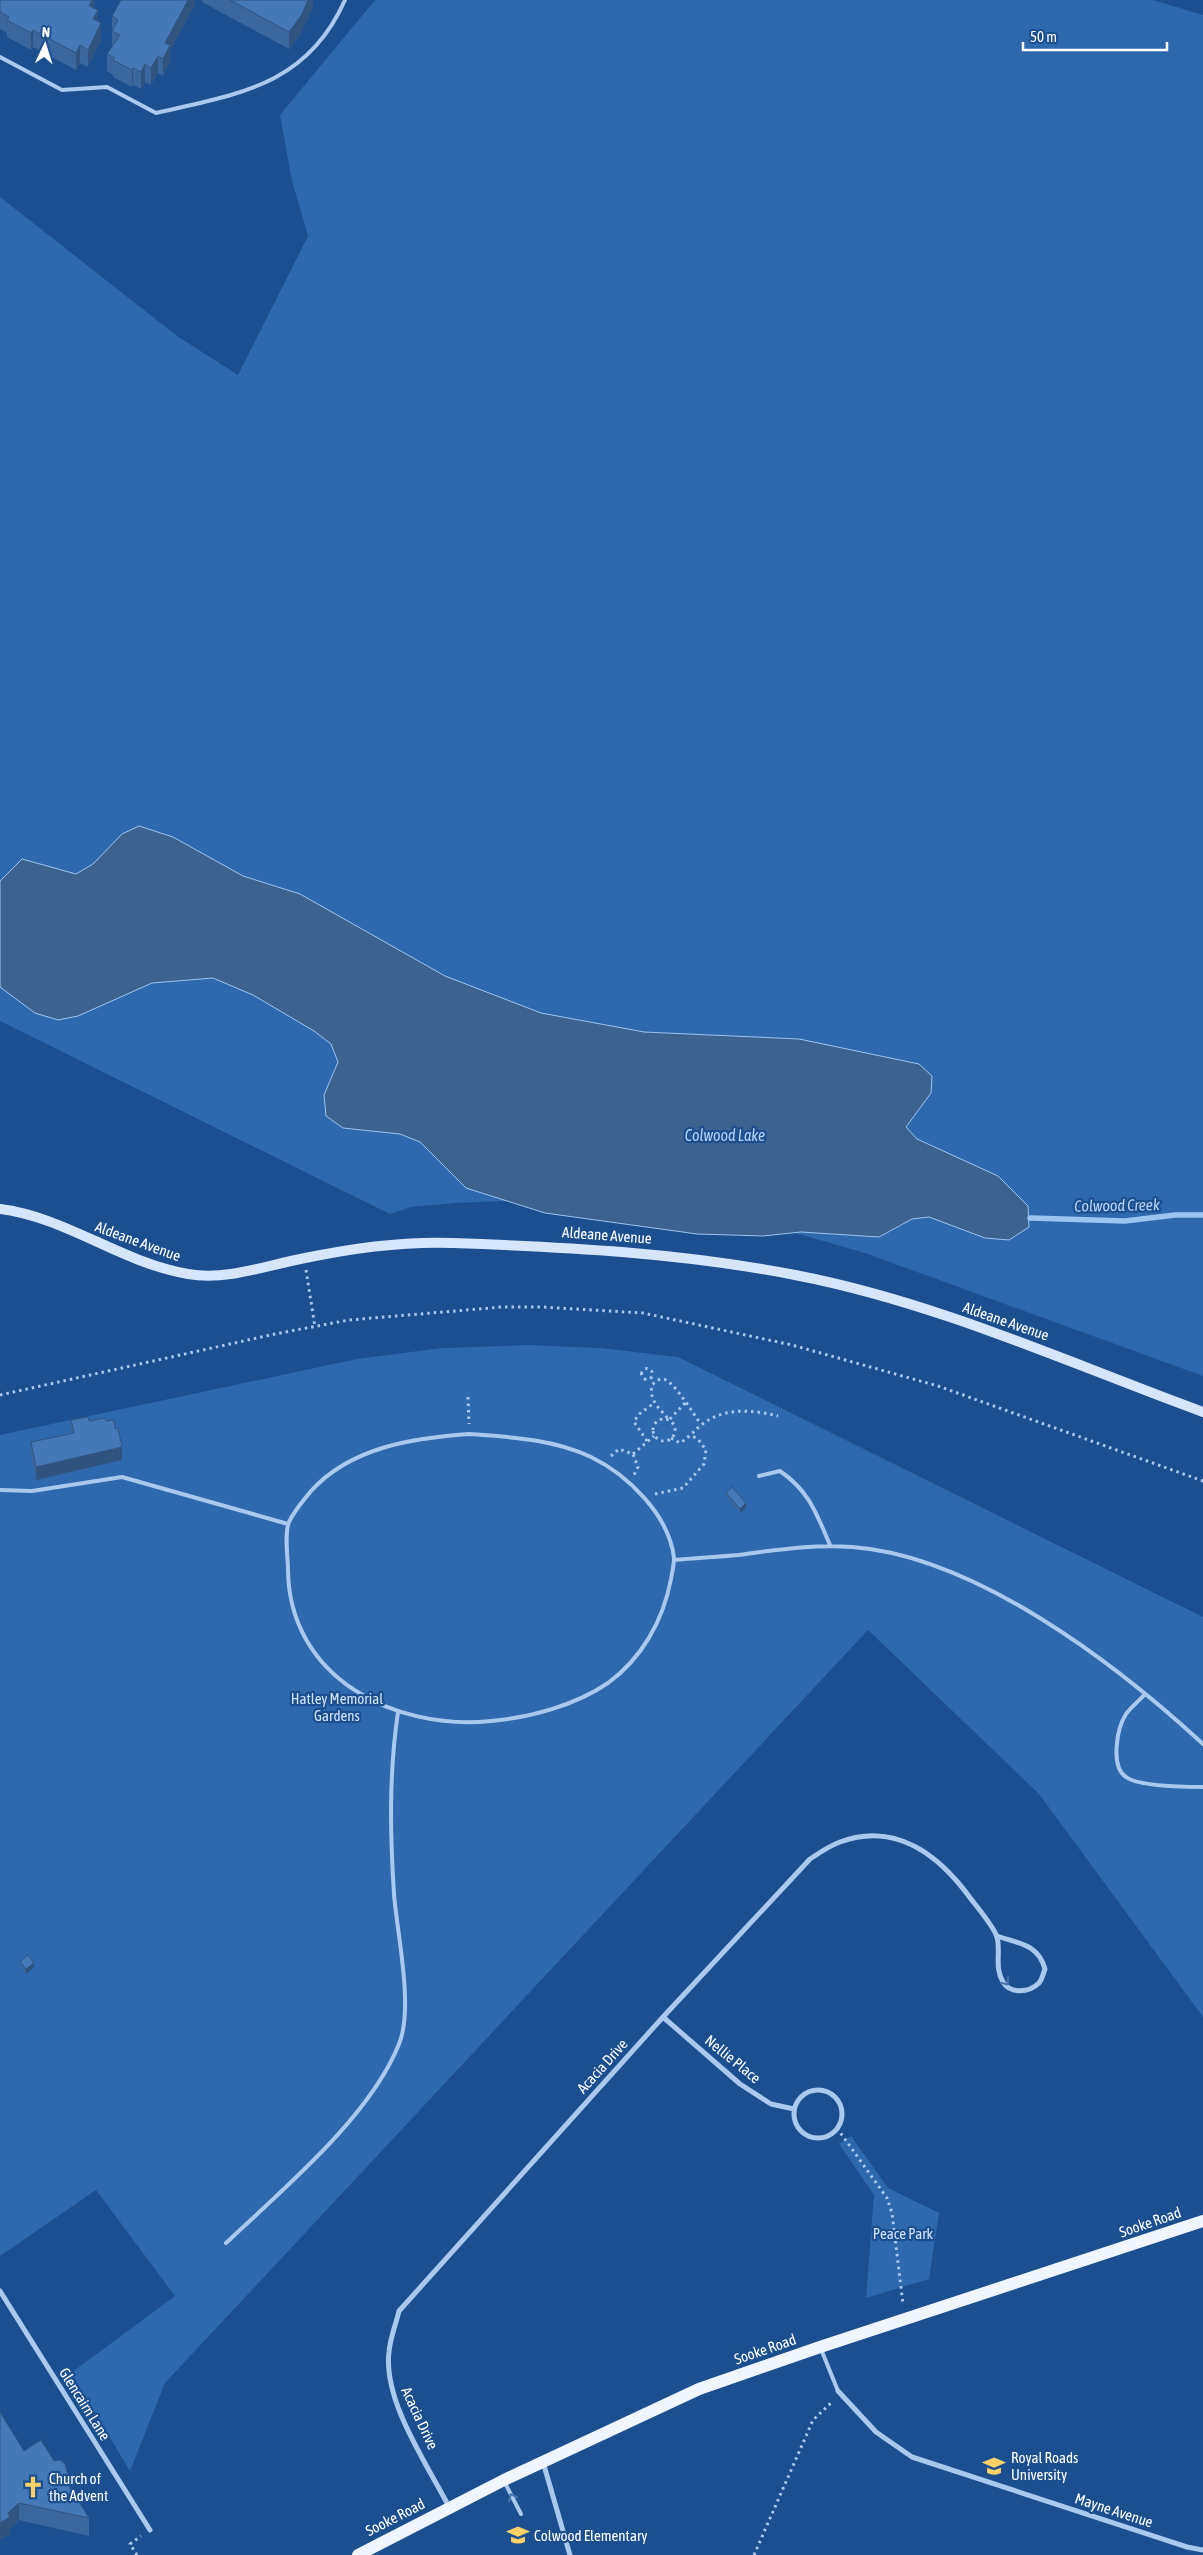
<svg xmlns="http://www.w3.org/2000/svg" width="1203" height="2555" font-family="'Asap Condensed',sans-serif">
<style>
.green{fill:#2e69ad}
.water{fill:#3c6290;stroke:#9cc4f0}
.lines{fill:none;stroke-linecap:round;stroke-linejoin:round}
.stream{stroke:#9cc4f0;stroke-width:5.5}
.path{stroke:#a9c9ee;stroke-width:3;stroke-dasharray:2.5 4;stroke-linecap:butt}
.lane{stroke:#a9c9ee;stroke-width:4}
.street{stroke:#a9c9ee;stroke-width:5}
.secondary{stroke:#d6e6fa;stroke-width:10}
.primary{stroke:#f0f6ff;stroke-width:12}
.wall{fill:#3a679d}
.shaded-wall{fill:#305480}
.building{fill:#4478b7;stroke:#305480}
.oneway{stroke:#4674ac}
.labels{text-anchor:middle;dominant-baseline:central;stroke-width:4.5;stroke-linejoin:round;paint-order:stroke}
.street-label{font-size:15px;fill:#fff;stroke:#1b4f8f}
.park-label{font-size:15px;fill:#cfe3fa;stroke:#1b4f8f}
.poi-label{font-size:15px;fill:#fff;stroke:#1b4f8f;text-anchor:start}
.water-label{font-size:16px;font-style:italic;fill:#b5d3f5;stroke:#1b4f8f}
</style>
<rect width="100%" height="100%" fill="#1b4f8f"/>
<!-- green -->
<path class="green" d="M375,0H1153L1203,15V1376L865,1253L760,1223L554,1199L456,1203L411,1207L390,1214L0,1021V197L177,336L238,375L308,236L292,181L280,115Z
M528,1345L600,1348L678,1357L1203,1617V2017L1039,1794L868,1630L165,2383L130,2471L71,2373L175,2296L96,2190L0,2256V1435L357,1359L442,1348Z
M851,2136L888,2188L939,2213L929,2279L866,2298L874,2195L839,2144Z"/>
<!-- water -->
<path class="water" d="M139,826L173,837L243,876L300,894L445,976L541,1013L644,1032L799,1039L919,1064L932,1076L931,1093L906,1127L917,1139L998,1176L1028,1206L1029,1227L1009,1240L985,1238L929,1217L912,1219L879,1237L801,1232L763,1236L697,1234L545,1213L466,1188L420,1142L400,1134L343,1128L326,1116L324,1095L338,1062L331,1044L314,1031L253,995L213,978L152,983L78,1016L58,1020L35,1013L0,987V881L22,859L76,874L93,864L122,834Z"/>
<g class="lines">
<!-- stream -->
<path class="stream" d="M1030,1218L1125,1221L1175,1215H1203"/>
<!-- path -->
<path class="path" d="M306,1270L315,1327
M641.5 1374a5.5 5.5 0 1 1 11 0a5.5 5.5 0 1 1-11 0Z
M0,1395L275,1334L349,1320L502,1307H542L643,1313L792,1345L938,1386L1203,1481
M468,1397L469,1424
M685,1403L669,1420C660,1408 649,1402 652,1385C656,1381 661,1377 666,1380C677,1386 693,1414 701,1424
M653 1430a11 11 0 1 1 22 0a11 11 0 1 1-22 0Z
M671,1438L680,1443C689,1438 695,1429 704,1423C726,1407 754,1410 778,1416
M647,1441L634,1422L638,1415L654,1403
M633,1454L654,1436
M611,1456L619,1449L633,1454L638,1467L634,1475
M655,1494L683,1488L704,1464L706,1450L698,1439L690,1435
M837,2128L887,2198L892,2213L903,2304
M137,2555L130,2544L141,2536
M754,2555L813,2420L833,2401"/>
<!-- lane -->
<path class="lane" d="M0,57L62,90L107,87L156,113C238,94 307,86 345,0
M469,1434C510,1437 553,1439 591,1457C628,1475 669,1515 674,1558C674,1565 672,1573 671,1579C663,1621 642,1658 608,1683C576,1705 529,1718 491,1721C394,1731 289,1677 288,1570C288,1557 284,1534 289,1522C294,1511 304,1500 311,1491C351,1447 413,1438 469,1434Z
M759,1476L780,1471C810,1492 816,1513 830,1545
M0,1490L32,1491L122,1477L288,1524
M674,1560C695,1558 717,1557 738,1555C776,1550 814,1544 852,1547C975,1556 1115,1663 1203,1744
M1145,1694C1139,1701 1131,1707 1126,1714C1117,1728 1110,1766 1126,1777C1139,1787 1186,1787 1203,1787
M226,2243C283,2189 370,2117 399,2044C414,2008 397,1933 394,1894C390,1832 389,1773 398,1712
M821,2349L838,2391
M505,2483L521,2514"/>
<!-- street -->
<path class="street" d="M663,2017L740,2084L771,2104L794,2109
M794 2114a24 24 0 1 1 48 0a24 24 0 1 1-48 0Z
M0,2291L150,2530
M838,2391L876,2432L912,2457L1187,2547L1203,2550
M543,2462L570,2555
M449,2507C427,2464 383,2401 389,2352C390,2338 396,2324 399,2311L663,2017L810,1859C819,1853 829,1846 840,1842C896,1821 940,1856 971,1899C978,1908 994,1927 997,1937C1001,1952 994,1967 1003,1982C1010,1994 1029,1993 1039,1983C1042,1980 1043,1974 1045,1969C1038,1944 1020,1944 997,1936"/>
<!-- secondary -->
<path class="secondary" d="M0,1209C66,1217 122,1263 188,1274C227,1281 267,1265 305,1258C353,1248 404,1241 453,1243C568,1247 682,1253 795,1275C936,1302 1069,1363 1203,1412"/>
<!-- primary -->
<path class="primary" d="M358,2555L504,2480L699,2389L820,2347L1203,2221"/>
</g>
<!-- wall -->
<path class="wall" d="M0,0H94V9L98,21L101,40L88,67L80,63L76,70L33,47L31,50L7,37V33L0,29Z
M195,0V4L170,51V62L163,76L158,73L151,85L145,82L141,89L133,85L132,87L113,77V75L107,71V54L112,47V16Z
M202,0H313V7L301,33L289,49L202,2Z
M71,1420L89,1421H106L122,1460L36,1480L31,1455V1442L71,1434Z
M726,1493L746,1508L740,1513L726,1497Z
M20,1962L34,1967L26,1974L20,1967Z
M24,2451L69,2487L89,2518V2536L19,2520L10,2529V2534L0,2540Z"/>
<!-- shaded-wall -->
<path class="shaded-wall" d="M92,0H94V12L89,6Z
M188,0H195V4L170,51V62L163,76V59L165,43Z
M308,0H313V7L301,33L289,49V32Z
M98,10V27L93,19Z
M101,23V40L88,67V50Z
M33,30V47L31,50V33Z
M80,45V63L76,70V53Z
M158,56V73L151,85V68Z
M145,64V82L141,89V72Z
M133,68V85L132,87V70Z
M122,1447V1460L36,1480V1467Z
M746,1503V1508L740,1513V1509Z
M34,1963V1967L26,1974V1969Z
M69,2479V2496L67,2482Z
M19,2503V2520L10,2529V2534L0,2540V2523L8,2513Z"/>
<!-- building -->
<path class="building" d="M0,0H92L89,6L98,10L93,19L101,23L88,50L80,45L76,53L33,30L31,33L7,20L9,17L0,12Z
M121,0H188L165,43L170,45L163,59L158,56L151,68L145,64L141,72L133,68L132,70L113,60L115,58L107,54L120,35L112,31L118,20L112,16Z
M230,0H308L301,16L289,32Z
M88,1417L89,1421L105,1418L106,1421L114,1420L115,1429L118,1428L122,1447L36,1467L31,1442L74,1433L71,1420Z
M732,1487L746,1503L740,1509L726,1493Z
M28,1955L34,1963L26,1969L20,1962Z
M0,2412L24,2451L41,2440L54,2461L60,2460L65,2464L69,2479L67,2482L89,2518L19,2503L8,2513L10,2517L0,2523Z"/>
<!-- one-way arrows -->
<defs><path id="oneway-chevron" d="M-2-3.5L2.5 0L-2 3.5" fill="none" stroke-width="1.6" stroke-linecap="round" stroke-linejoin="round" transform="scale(1.25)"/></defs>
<g class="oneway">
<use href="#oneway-chevron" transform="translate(1006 1982) rotate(52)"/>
<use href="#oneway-chevron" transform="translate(512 2497) rotate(-117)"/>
</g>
<!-- icons -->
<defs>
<g id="university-bare" transform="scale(1.725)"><path d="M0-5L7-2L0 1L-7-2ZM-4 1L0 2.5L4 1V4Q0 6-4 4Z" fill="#ffd166" stroke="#1b4f8f" stroke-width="2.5" paint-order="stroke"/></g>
<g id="church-bare" transform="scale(1.725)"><path d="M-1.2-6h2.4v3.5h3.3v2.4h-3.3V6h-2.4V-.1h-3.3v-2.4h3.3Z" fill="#ffd166" stroke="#1b4f8f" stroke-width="2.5" paint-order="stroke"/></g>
<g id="school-bare" transform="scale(1.725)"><path d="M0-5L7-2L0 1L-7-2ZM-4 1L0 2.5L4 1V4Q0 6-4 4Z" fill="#ffd166" stroke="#1b4f8f" stroke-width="2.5" paint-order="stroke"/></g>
</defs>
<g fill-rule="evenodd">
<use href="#university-bare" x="994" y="2466"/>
<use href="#church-bare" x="33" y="2487"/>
<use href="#school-bare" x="518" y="2535"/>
</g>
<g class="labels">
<!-- street labels -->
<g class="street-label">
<text transform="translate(607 1235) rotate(4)">Aldeane Avenue</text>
<text transform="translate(138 1241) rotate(20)">Aldeane Avenue</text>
<text transform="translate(1006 1321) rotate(19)">Aldeane Avenue</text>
<text transform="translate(733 2059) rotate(39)">Nellie Place</text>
<text transform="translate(602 2066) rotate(-48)">Acacia Drive</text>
<text transform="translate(1150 2222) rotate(-19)">Sooke Road</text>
<text transform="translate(765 2349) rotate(-19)">Sooke Road</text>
<text transform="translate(85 2404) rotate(58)">Glencairn Lane</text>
<text transform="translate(420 2418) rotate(65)">Acacia Drive</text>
<text transform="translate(1114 2510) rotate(18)">Mayne Avenue</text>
<text transform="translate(395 2517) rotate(-27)">Sooke Road</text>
</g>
<!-- park labels -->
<g class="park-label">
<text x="337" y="1698">Hatley Memorial<tspan x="337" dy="17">Gardens</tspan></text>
<text x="903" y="2233">Peace Park</text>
</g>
<!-- poi labels -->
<g class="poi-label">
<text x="1011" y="2457">Royal Roads<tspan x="1011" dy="17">University</tspan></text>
<text x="49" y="2478">Church of<tspan x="49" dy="17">the Advent</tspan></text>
<text x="534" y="2535">Colwood Elementary</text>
</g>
<!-- water labels -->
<g class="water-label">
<text x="725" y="1135">Colwood Lake</text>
<text transform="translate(1117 1205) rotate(-1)">Colwood Creek</text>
</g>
</g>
<!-- north arrow -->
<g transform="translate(45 45) rotate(4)" stroke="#1b4f8f" stroke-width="4" paint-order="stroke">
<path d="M0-4L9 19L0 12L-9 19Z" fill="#ffffff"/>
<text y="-8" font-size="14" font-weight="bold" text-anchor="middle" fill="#ffffff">N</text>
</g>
<!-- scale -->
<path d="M1023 42v8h144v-8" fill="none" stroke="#ffffff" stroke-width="2.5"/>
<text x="1030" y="42" font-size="15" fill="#ffffff" stroke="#1b4f8f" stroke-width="4" paint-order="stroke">50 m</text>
</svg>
